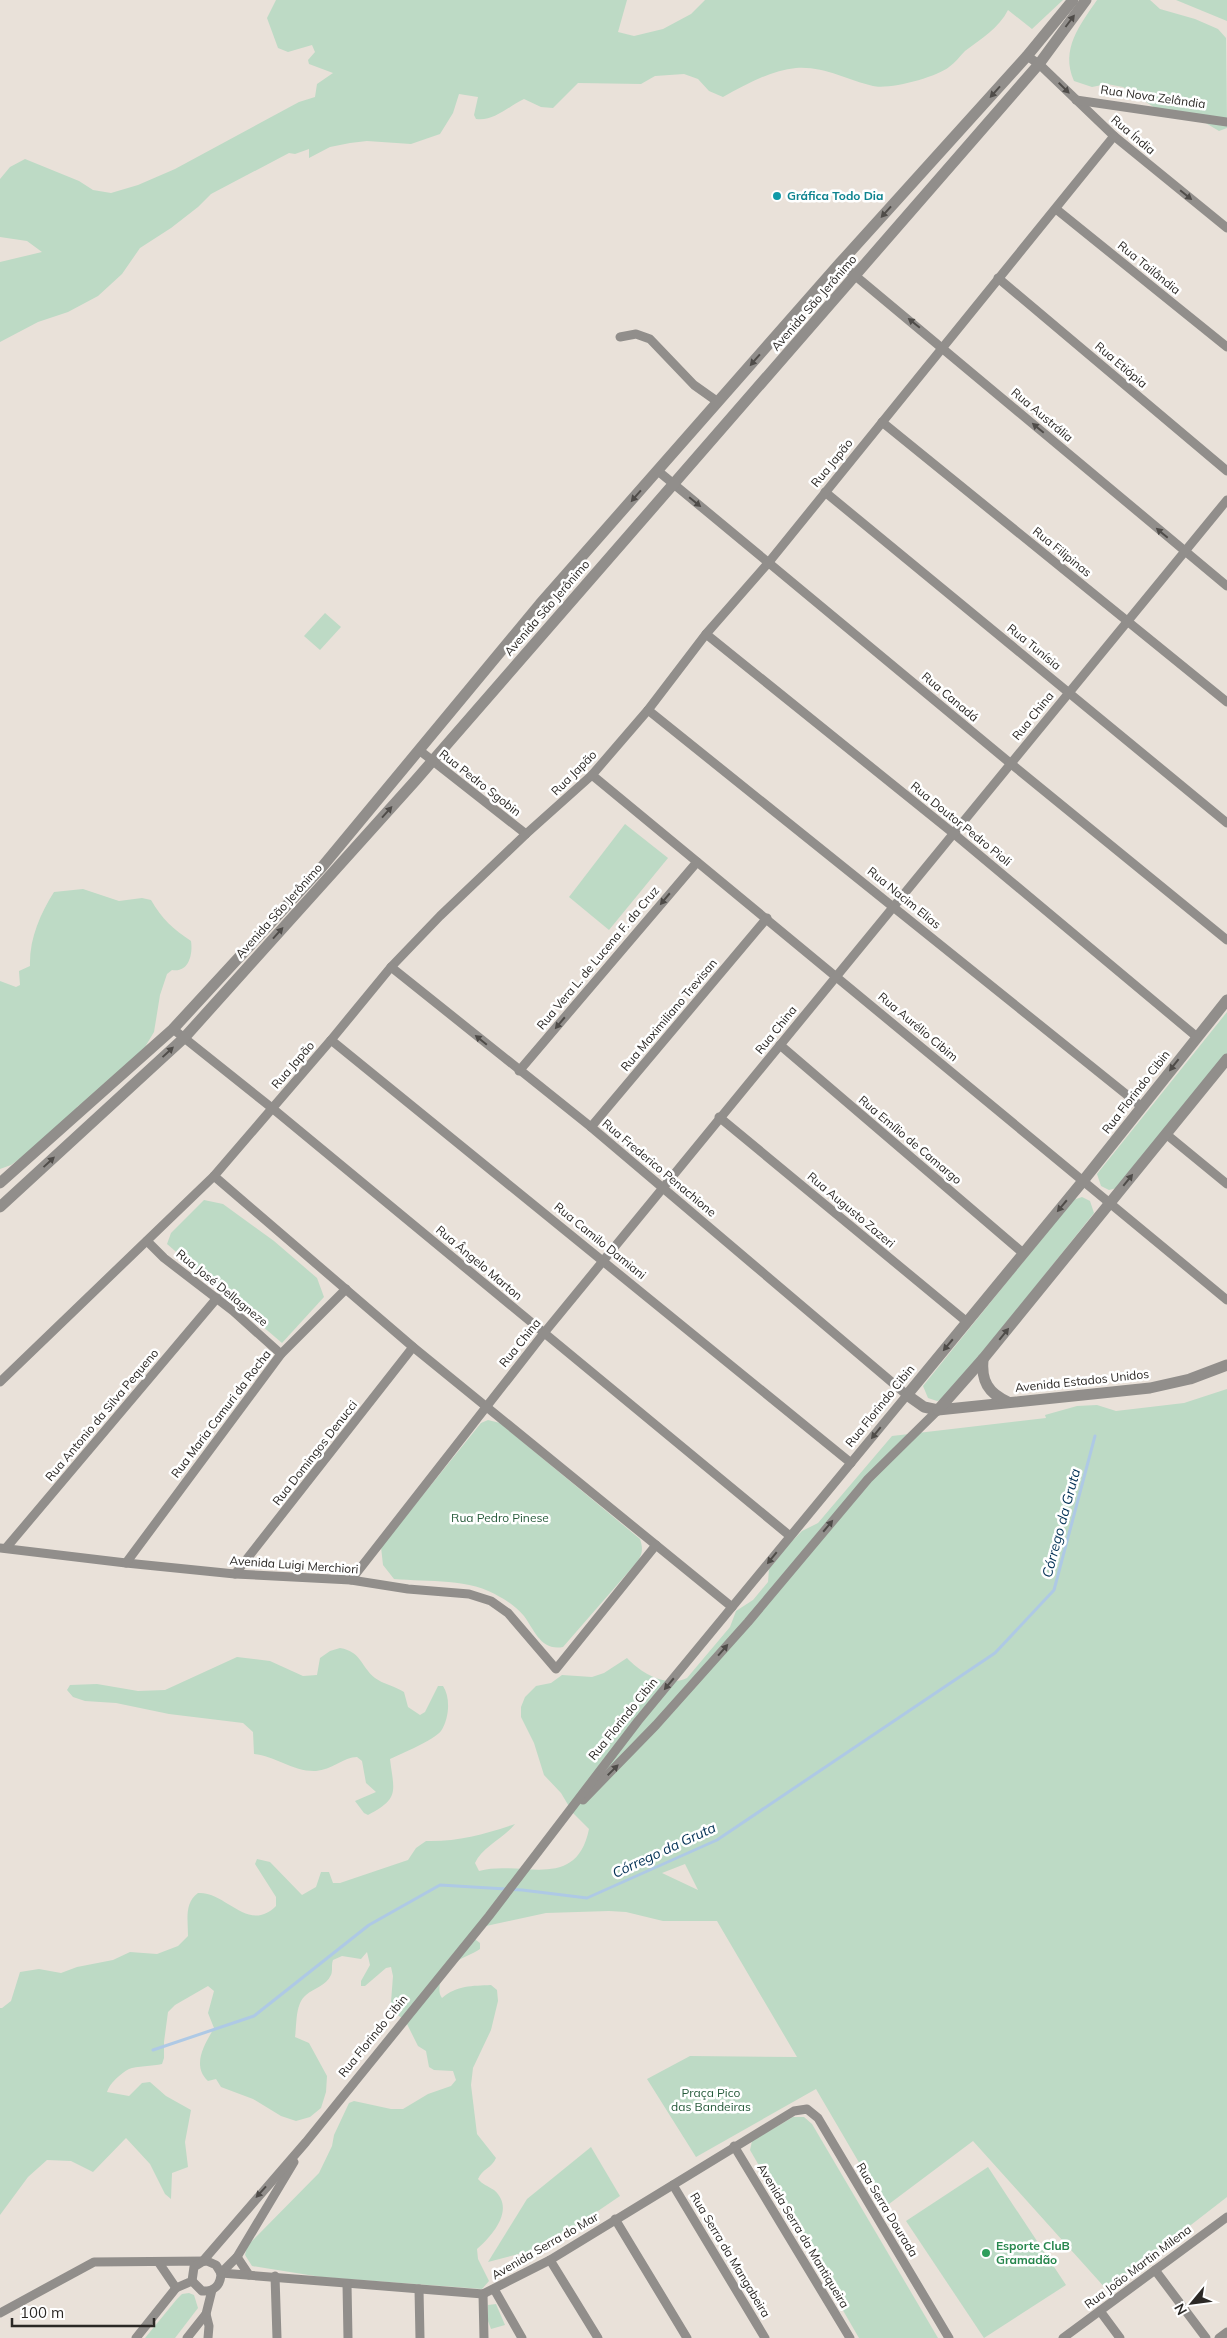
<svg xmlns="http://www.w3.org/2000/svg" width="1227" height="2338" font-family="Mulish,sans-serif">
  <style>
    .green { fill: #bddac5; fill-rule: evenodd }
    .lines { fill: none; stroke-linecap: round; stroke-linejoin: round }
    .stream { stroke: #aec9e5; stroke-width: 3 }
    .minor { stroke: #918e8b; stroke-width: 9 }
    .tertiary { stroke: #918e8b; stroke-width: 11 }
    .oneway { fill: #4f4c49 }
    .culture-dot { fill: #0f9aa8; stroke: #fff; stroke-width: 2 }
    .leisure-dot { fill: #2e9e5b; stroke: #fff; stroke-width: 2 }
    .labels { text-anchor: middle; stroke-width: 5; stroke-linejoin: round; paint-order: stroke }
    .street-label { font-size: 12px; fill: #2b2825; stroke: #fff }
    .culture-label { font-size: 12px; font-weight: bold; fill: #0d838f; stroke: #fff; text-anchor: start }
    .park-label { font-size: 12px; fill: #275b3b; stroke: #fff }
    .leisure-label { font-size: 12px; font-weight: bold; fill: #27864d; stroke: #fff; text-anchor: start }
    .water-label { font-size: 14px; font-style: italic; fill: #033155; stroke: #fff }
  </style>
  <rect width="100%" height="100%" fill="#e9e1d9"/>
  <g class="green">
    <path d="M276,0H627L618,32L634,36L663,29L691,14L705,0H1063L1032,29L1008,10C999,28 981,39 965,51C960,56 955,63 949,67C937,77 889,90 873,86C847,80 824,66 796,68C771,70 745,85 723,97L709,91L698,79L684,74L655,76L641,84L578,83L553,108L541,107L524,99C509,106 493,122 476,119L474,115L478,97L459,94L453,113L440,134L411,144L367,141L350,143L330,147L309,158V149L295,154L289,153L211,194L198,207L171,228L140,248L122,274L98,296L68,312L38,322L0,342V262L42,252L27,241L0,237V179L10,167L25,159L79,181L93,190L111,193L138,185L175,169L299,102L315,97L317,84L333,73L309,64L308,60L315,52L312,45L288,52L278,48L267,18Z"/>
    <path d="M1097,0H1150L1160,9L1195,19L1218,29L1226,38L1227,128L1219,131L1204,122L1166,115L1123,87L1107,84L1092,87L1074,81C1060,49 1080,25 1097,0Z"/>
    <polygon points="1176,0 1227,0 1227,21"/>
    <polygon points="325,613 341,627 320,650 304,636"/>
    <polygon points="625,824 668,858 609,930 569,897"/>
    <path d="M83,889L119,901L142,898L151,900C162,919 173,929 191,941C193,954 189,973 172,970L167,974L160,995L154,1032L139,1057L93,1099L78,1106L65,1127L11,1165L0,1169V981L16,987L20,985L19,971L30,966C29,940 40,914 54,892Z"/>
    <polygon points="1227,1012 1227,1054 1117,1188 1109,1190 1101,1186 1097,1174"/>
    <polygon points="1082,1197 1090,1201 1094,1213 946,1399 937,1401 928,1398 923,1386 1073,1200"/>
    <polygon points="204,1200 223,1204 274,1241 317,1278 324,1297 282,1343 167,1244 171,1233"/>
    <path d="M1227,1389V2197L1107,2290L973,2141L885,2207L816,2089L696,2157L647,2079L690,2056L797,2057L717,1921H663L626,1912L609,1911L546,1913L486,1926L472,1937L480,1943V1949C463,1960 445,1961 440,1983C439,1989 439,1994 442,1998C457,1985 472,1986 491,1985L497,1990L498,2001L491,2030L473,2068L471,2085L477,2134L496,2158C492,2168 482,2169 478,2179C483,2185 488,2186 494,2190C516,2209 492,2236 477,2249L478,2259L489,2281L482,2289L321,2277L252,2266L245,2255L247,2246L319,2173L332,2146L334,2135L349,2103L354,2101L391,2109H403L428,2094L451,2086L456,2080L453,2071L434,2070L429,2067L426,2051L418,2046L405,2020L393,2012L391,2002L393,1976L391,1967L386,1968L365,1986H361V1981L370,1965L367,1952L361,1959L342,1956L333,1960C331,1965 333,1970 331,1975C326,1986 314,1988 306,1995C295,2004 297,2024 295,2037L309,2043L327,2076L326,2092L321,2108L310,2117L296,2121L281,2116L253,2099L221,2087L216,2079L208,2081C191,2065 205,2044 214,2028L208,2013L214,1991L208,1986L175,2005L168,2012L164,2042V2058L162,2064C153,2066 136,2066 129,2069C121,2073 109,2084 107,2092L129,2096L142,2083L150,2082L166,2096L191,2110L185,2142L188,2167L172,2173L171,2199L165,2194L150,2164L126,2138L93,2172L71,2161L47,2160L28,2177L0,2215V2008H2L11,2001L20,1972L39,1969L61,1973L77,1967L113,1960L130,1952L157,1954L178,1946L188,1936C188,1920 184,1903 198,1893C226,1891 248,1934 276,1906V1897L255,1864L257,1859L270,1862L302,1895L316,1887L321,1872H329L333,1883H340L408,1860L416,1848L426,1841C457,1842 485,1834 515,1824C504,1838 482,1847 475,1863L479,1871C520,1859 576,1893 589,1829L573,1813L561,1793L544,1775L534,1743L521,1717V1707L525,1697L536,1686L551,1683L562,1675L592,1677L604,1673L627,1658C641,1673 666,1688 687,1678L730,1627L736,1611L753,1600L768,1582L769,1569L787,1546L802,1531L818,1523L892,1436L1046,1418L1045,1415L1077,1406L1097,1405L1116,1411L1184,1403ZM685,1864L698,1890L662,1873Z"/>
    <path d="M488,1420L500,1423L640,1539C643,1548 643,1554 637,1562L563,1647C541,1651 535,1631 524,1616C518,1609 508,1601 500,1597C471,1578 428,1582 394,1579L383,1565L381,1547L481,1423Z"/>
    <path d="M340,1648C362,1652 360,1666 375,1678C383,1684 395,1686 404,1692L408,1707L420,1715L425,1712L438,1686H443C451,1698 449,1719 441,1731C434,1740 401,1754 390,1759C394,1792 400,1798 368,1815L364,1813L355,1801L376,1792L366,1783L362,1761L357,1757C344,1757 331,1770 316,1771C294,1772 275,1756 254,1754L253,1732L243,1723L169,1714L116,1703L85,1701L73,1697L67,1690L70,1685L97,1684L138,1691L165,1690L237,1657L270,1661L303,1676L317,1675L320,1658L330,1651Z"/>
    <polygon points="793,2117 804,2117 812,2124 938,2338 859,2338 750,2150 752,2141"/>
    <polygon points="591,2147 620,2196 545,2247 488,2262 527,2199"/>
    <polygon points="988,2167 1066,2285 984,2338 906,2221"/>
    <polygon points="189,2293 194,2295 198,2308 175,2338 145,2338 177,2299 182,2294"/>
    <polygon points="496,2304 505,2325 491,2329 488,2321 488,2305"/>
  </g>
  <g class="lines">
    <polyline class="stream" points="153,2050 254,2016 369,1925 440,1885 522,1890 587,1898 717,1840 995,1653 1054,1590 1095,1436"/>
    <g class="minor">
      <polyline points="1027,56 1039,64 1114,136 1227,228"/>
      <polyline points="1076,100 1227,122"/>
      <polyline points="1056,209 1227,347"/>
      <polyline points="840,263 1227,586"/>
      <polyline points="998,278 1227,471"/>
      <polyline points="620,337 636,334 650,339 694,385 718,402"/>
      <polyline points="882,422 1227,702"/>
      <polyline points="658,471 1010,763 1227,940"/>
      <polyline points="825,492 1227,823"/>
      <polyline points="706,634 953,833 1197,1037"/>
      <polyline points="648,710 1142,1107"/>
      <polyline points="419,750 526,834"/>
      <polyline points="592,775 1227,1300"/>
      <polyline points="173,1029 272,1108 790,1536"/>
      <polyline points="331,1040 851,1463"/>
      <polyline points="780,1045 1023,1253"/>
      <polyline points="519,1071 697,862"/>
      <polyline points="719,1117 967,1322"/>
      <polyline points="591,1127 767,918"/>
      <polyline points="1166,1134 1227,1184"/>
      <polyline points="214,1176 413,1347 732,1607"/>
      <polyline points="147,1241 164,1258 233,1311 281,1354"/>
      <polyline points="0,1382 214,1176 331,1040 391,967 440,916 526,834 592,775 648,710 706,634 769,562 1114,136"/>
      <polyline points="0,1548 126,1563 235,1574 351,1580 408,1589 469,1594 491,1601 508,1613 556,1669 656,1545"/>
      <polyline points="6,1548 217,1298"/>
      <polyline points="126,1563 281,1354 346,1289"/>
      <polyline points="235,1574 413,1347"/>
      <polyline points="351,1580 544,1333 1227,500"/>
      <polyline points="583,1800 656,1725 748,1622 868,1479 938,1410"/>
      <polyline points="734,2146 850,2338"/>
      <polyline points="673,2185 765,2338"/>
      <polyline points="615,2219 687,2338"/>
      <polyline points="237,2257 249,2275"/>
      <polyline points="550,2260 598,2338"/>
      <polyline points="159,2263 176,2288"/>
      <polyline points="1155,2270 1206,2338"/>
      <polyline points="221,2273 483,2294 550,2260 794,2111 807,2109 818,2118 949,2338"/>
      <polyline points="221,2273 237,2257 294,2162"/>
      <polyline points="275,2276 277,2338"/>
      <path d="M192,2281L202,2291C214,2292 221,2285 221,2273"/>
      <polyline points="347,2284 348,2338"/>
      <polyline points="419,2289 420,2338"/>
      <polyline points="494,2289 522,2338"/>
      <polyline points="483,2294 484,2338"/>
      <polyline points="1100,2311 1120,2338"/>
      <polyline points="0,2313 94,2262 207,2261 216,2265 221,2273"/>
      <polyline points="206,2314 209,2326 208,2338"/>
      <polyline points="136,2338 176,2288 192,2281 194,2267 202,2262 306,2142 489,1916 638,1721 907,1395 591,1127 391,967"/>
      <polyline points="187,2338 206,2314 212,2290"/>
      <polyline points="1063,2338 1227,2217"/>
      <polyline points="1219,2338 1227,2332"/>
    </g>
    <g class="tertiary">
      <polyline points="1227,1000 1083,1181 907,1395 924,1407 938,1410 1150,1388 1190,1379 1227,1365"/>
      <polyline points="0,1183 173,1029 322,867 540,604 840,263 1027,56 1073,0"/>
      <polyline points="0,1207 184,1038 415,781 1039,64 1086,0"/>
      <path d="M983,1359C981,1381 988,1393 1008,1402"/>
      <polyline points="938,1410 983,1359 1227,1059"/>
    </g>
  </g>
  <defs><path id="oneway-solid" d="M-6-.8H1V-3.2L6.5 0L1 3.2V.8H-6Z" transform="scale(1.25)"/></defs>
  <g class="oneway">
    <use href="#oneway-solid" transform="translate(1070 21) rotate(-53)"/>
    <use href="#oneway-solid" transform="translate(1064 88) rotate(45)"/>
    <use href="#oneway-solid" transform="translate(995 92) rotate(132)"/>
    <use href="#oneway-solid" transform="translate(1186 195) rotate(39)"/>
    <use href="#oneway-solid" transform="translate(886 212) rotate(132)"/>
    <use href="#oneway-solid" transform="translate(914 323) rotate(-141)"/>
    <use href="#oneway-solid" transform="translate(755 360) rotate(131)"/>
    <use href="#oneway-solid" transform="translate(1038 428) rotate(-140)"/>
    <use href="#oneway-solid" transform="translate(636 496) rotate(131)"/>
    <use href="#oneway-solid" transform="translate(695 502) rotate(39)"/>
    <use href="#oneway-solid" transform="translate(1162 533) rotate(-140)"/>
    <use href="#oneway-solid" transform="translate(387 812) rotate(-48)"/>
    <use href="#oneway-solid" transform="translate(665 899) rotate(130)"/>
    <use href="#oneway-solid" transform="translate(278 933) rotate(-48)"/>
    <use href="#oneway-solid" transform="translate(560 1023) rotate(130)"/>
    <use href="#oneway-solid" transform="translate(481 1040) rotate(-141)"/>
    <use href="#oneway-solid" transform="translate(168 1052) rotate(-43)"/>
    <use href="#oneway-solid" transform="translate(1174 1065) rotate(128)"/>
    <use href="#oneway-solid" transform="translate(49 1162) rotate(-43)"/>
    <use href="#oneway-solid" transform="translate(1128 1180) rotate(-51)"/>
    <use href="#oneway-solid" transform="translate(1062 1206) rotate(130)"/>
    <use href="#oneway-solid" transform="translate(1004 1334) rotate(-51)"/>
    <use href="#oneway-solid" transform="translate(948 1345) rotate(130)"/>
    <use href="#oneway-solid" transform="translate(876 1433) rotate(129)"/>
    <use href="#oneway-solid" transform="translate(828 1526) rotate(-50)"/>
    <use href="#oneway-solid" transform="translate(772 1558) rotate(129)"/>
    <use href="#oneway-solid" transform="translate(723 1650) rotate(-49)"/>
    <use href="#oneway-solid" transform="translate(669 1684) rotate(130)"/>
    <use href="#oneway-solid" transform="translate(613 1770) rotate(-45)"/>
    <use href="#oneway-solid" transform="translate(261 2192) rotate(132)"/>
  </g>
  <circle class="culture-dot" cx="777" cy="196" r="5"/>
  <circle class="leisure-dot" cx="986" cy="2253" r="5"/>
  <g class="labels">
    <g class="street-label">
      <text transform="translate(1153 97) rotate(8)" y="4">Rua Nova Zelândia</text>
      <text transform="translate(1133 135) rotate(40)" y="4">Rua Índia</text>
      <text transform="translate(1149 268) rotate(39)" y="4">Rua Tailândia</text>
      <text transform="translate(814 303) rotate(-49)" y="4">Avenida São Jerônimo</text>
      <text transform="translate(1121 365) rotate(40)" y="4">Rua Etiópia</text>
      <text transform="translate(1042 415) rotate(40)" y="4">Rua Austrália</text>
      <text transform="translate(832 463) rotate(-51)" y="4">Rua Japão</text>
      <text transform="translate(1062 552) rotate(39)" y="4">Rua Filipinas</text>
      <text transform="translate(547 608) rotate(-49)" y="4">Avenida São Jerônimo</text>
      <text transform="translate(1034 647) rotate(39)" y="4">Rua Tunísia</text>
      <text transform="translate(950 697) rotate(40)" y="4">Rua Canadá</text>
      <text transform="translate(1033 716) rotate(-51)" y="4">Rua China</text>
      <text transform="translate(574 773) rotate(-45)" y="4">Rua Japão</text>
      <text transform="translate(480 783) rotate(38)" y="4">Rua Pedro Sgobin</text>
      <text transform="translate(961 824) rotate(39)" y="4">Rua Doutor Pedro Pioli</text>
      <text transform="translate(904 898) rotate(39)" y="4">Rua Nacim Elias</text>
      <text transform="translate(279 911) rotate(-48)" y="4">Avenida São Jerônimo</text>
      <text transform="translate(598 958) rotate(-50)" y="4">Rua Vera L. de Lucena F. da Cruz</text>
      <text transform="translate(669 1015) rotate(-50)" y="4">Rua Maximiliano Trevisan</text>
      <text transform="translate(918 1027) rotate(40)" y="4">Rua Aurélio Cibim</text>
      <text transform="translate(776 1030) rotate(-51)" y="4">Rua China</text>
      <text transform="translate(293 1065) rotate(-49)" y="4">Rua Japão</text>
      <text transform="translate(1136 1092) rotate(-52)" y="4">Rua Florindo Cibin</text>
      <text transform="translate(910 1140) rotate(40)" y="4">Rua Emílio de Camargo</text>
      <text transform="translate(659 1168) rotate(40)" y="4">Rua Frederico Penachione</text>
      <text transform="translate(851 1210) rotate(40)" y="4">Rua Augusto Zazeri</text>
      <text transform="translate(600 1241) rotate(39)" y="4">Rua Camilo Damiani</text>
      <text transform="translate(479 1263) rotate(40)" y="4">Rua Ângelo Marton</text>
      <text transform="translate(222 1288) rotate(39)" y="4">Rua José Dellagneze</text>
      <text transform="translate(520 1343) rotate(-51)" y="4">Rua China</text>
      <text transform="translate(1082 1381) rotate(-6)" y="4">Avenida Estados Unidos</text>
      <text transform="translate(880 1406) rotate(-51)" y="4">Rua Florindo Cibin</text>
      <text transform="translate(221 1414) rotate(-53)" y="4">Rua Maria Camuri da Rocha</text>
      <text transform="translate(102 1415) rotate(-50)" y="4">Rua Antonio da Silva Pequeno</text>
      <text transform="translate(315 1453) rotate(-52)" y="4">Rua Domingos Denucci</text>
      <text transform="translate(294 1565) rotate(4)" y="4">Avenida Luigi Merchiori</text>
      <text transform="translate(623 1719) rotate(-51)" y="4">Rua Florindo Cibin</text>
      <text transform="translate(373 2036) rotate(-51)" y="4">Rua Florindo Cibin</text>
      <text transform="translate(887 2210) rotate(59)" y="4">Rua Serra Dourada</text>
      <text transform="translate(803 2236) rotate(59)" y="4">Avenida Serra da Mantiqueira</text>
      <text transform="translate(545 2246) rotate(-30)" y="4">Avenida Serra do Mar</text>
      <text transform="translate(730 2255) rotate(59)" y="4">Rua Serra da Mangabeira</text>
      <text transform="translate(1138 2267) rotate(-37)" y="4">Rua João Martin Milena</text>
    </g>
    <g class="culture-label">
      <text x="787" y="200">Gráfica Todo Dia</text>
    </g>
    <g class="park-label">
      <text x="500" y="1522">Rua Pedro Pinese</text>
      <text x="711" y="2097">Praça Pico<tspan x="711" dy="14">das Bandeiras</tspan></text>
    </g>
    <g class="leisure-label">
      <text x="996" y="2250">Esporte CluB<tspan x="996" dy="14">Gramadão</tspan></text>
    </g>
    <g class="water-label">
      <text transform="translate(1061 1523) rotate(-75)" y="5">Córrego da Gruta</text>
      <text transform="translate(664 1850) rotate(-25)" y="5">Córrego da Gruta</text>
    </g>
  </g>
  <g transform="translate(1192 2303) rotate(241)" stroke="#ffffff" stroke-width="4" paint-order="stroke">
  <path d="M0-4L9 19L0 12L-9 19Z" fill="#2b2825"/>
  <text y="-8" font-size="14" font-weight="bold" text-anchor="middle" fill="#2b2825">N</text>
  </g>
  <path d="M12 2318v8h142v-8" fill="none" stroke="#2b2825" stroke-width="2.5"/>
  <text x="20" y="2318" font-size="15" fill="#2b2825" stroke="#ffffff" stroke-width="4" paint-order="stroke">100 m</text>
</svg>
